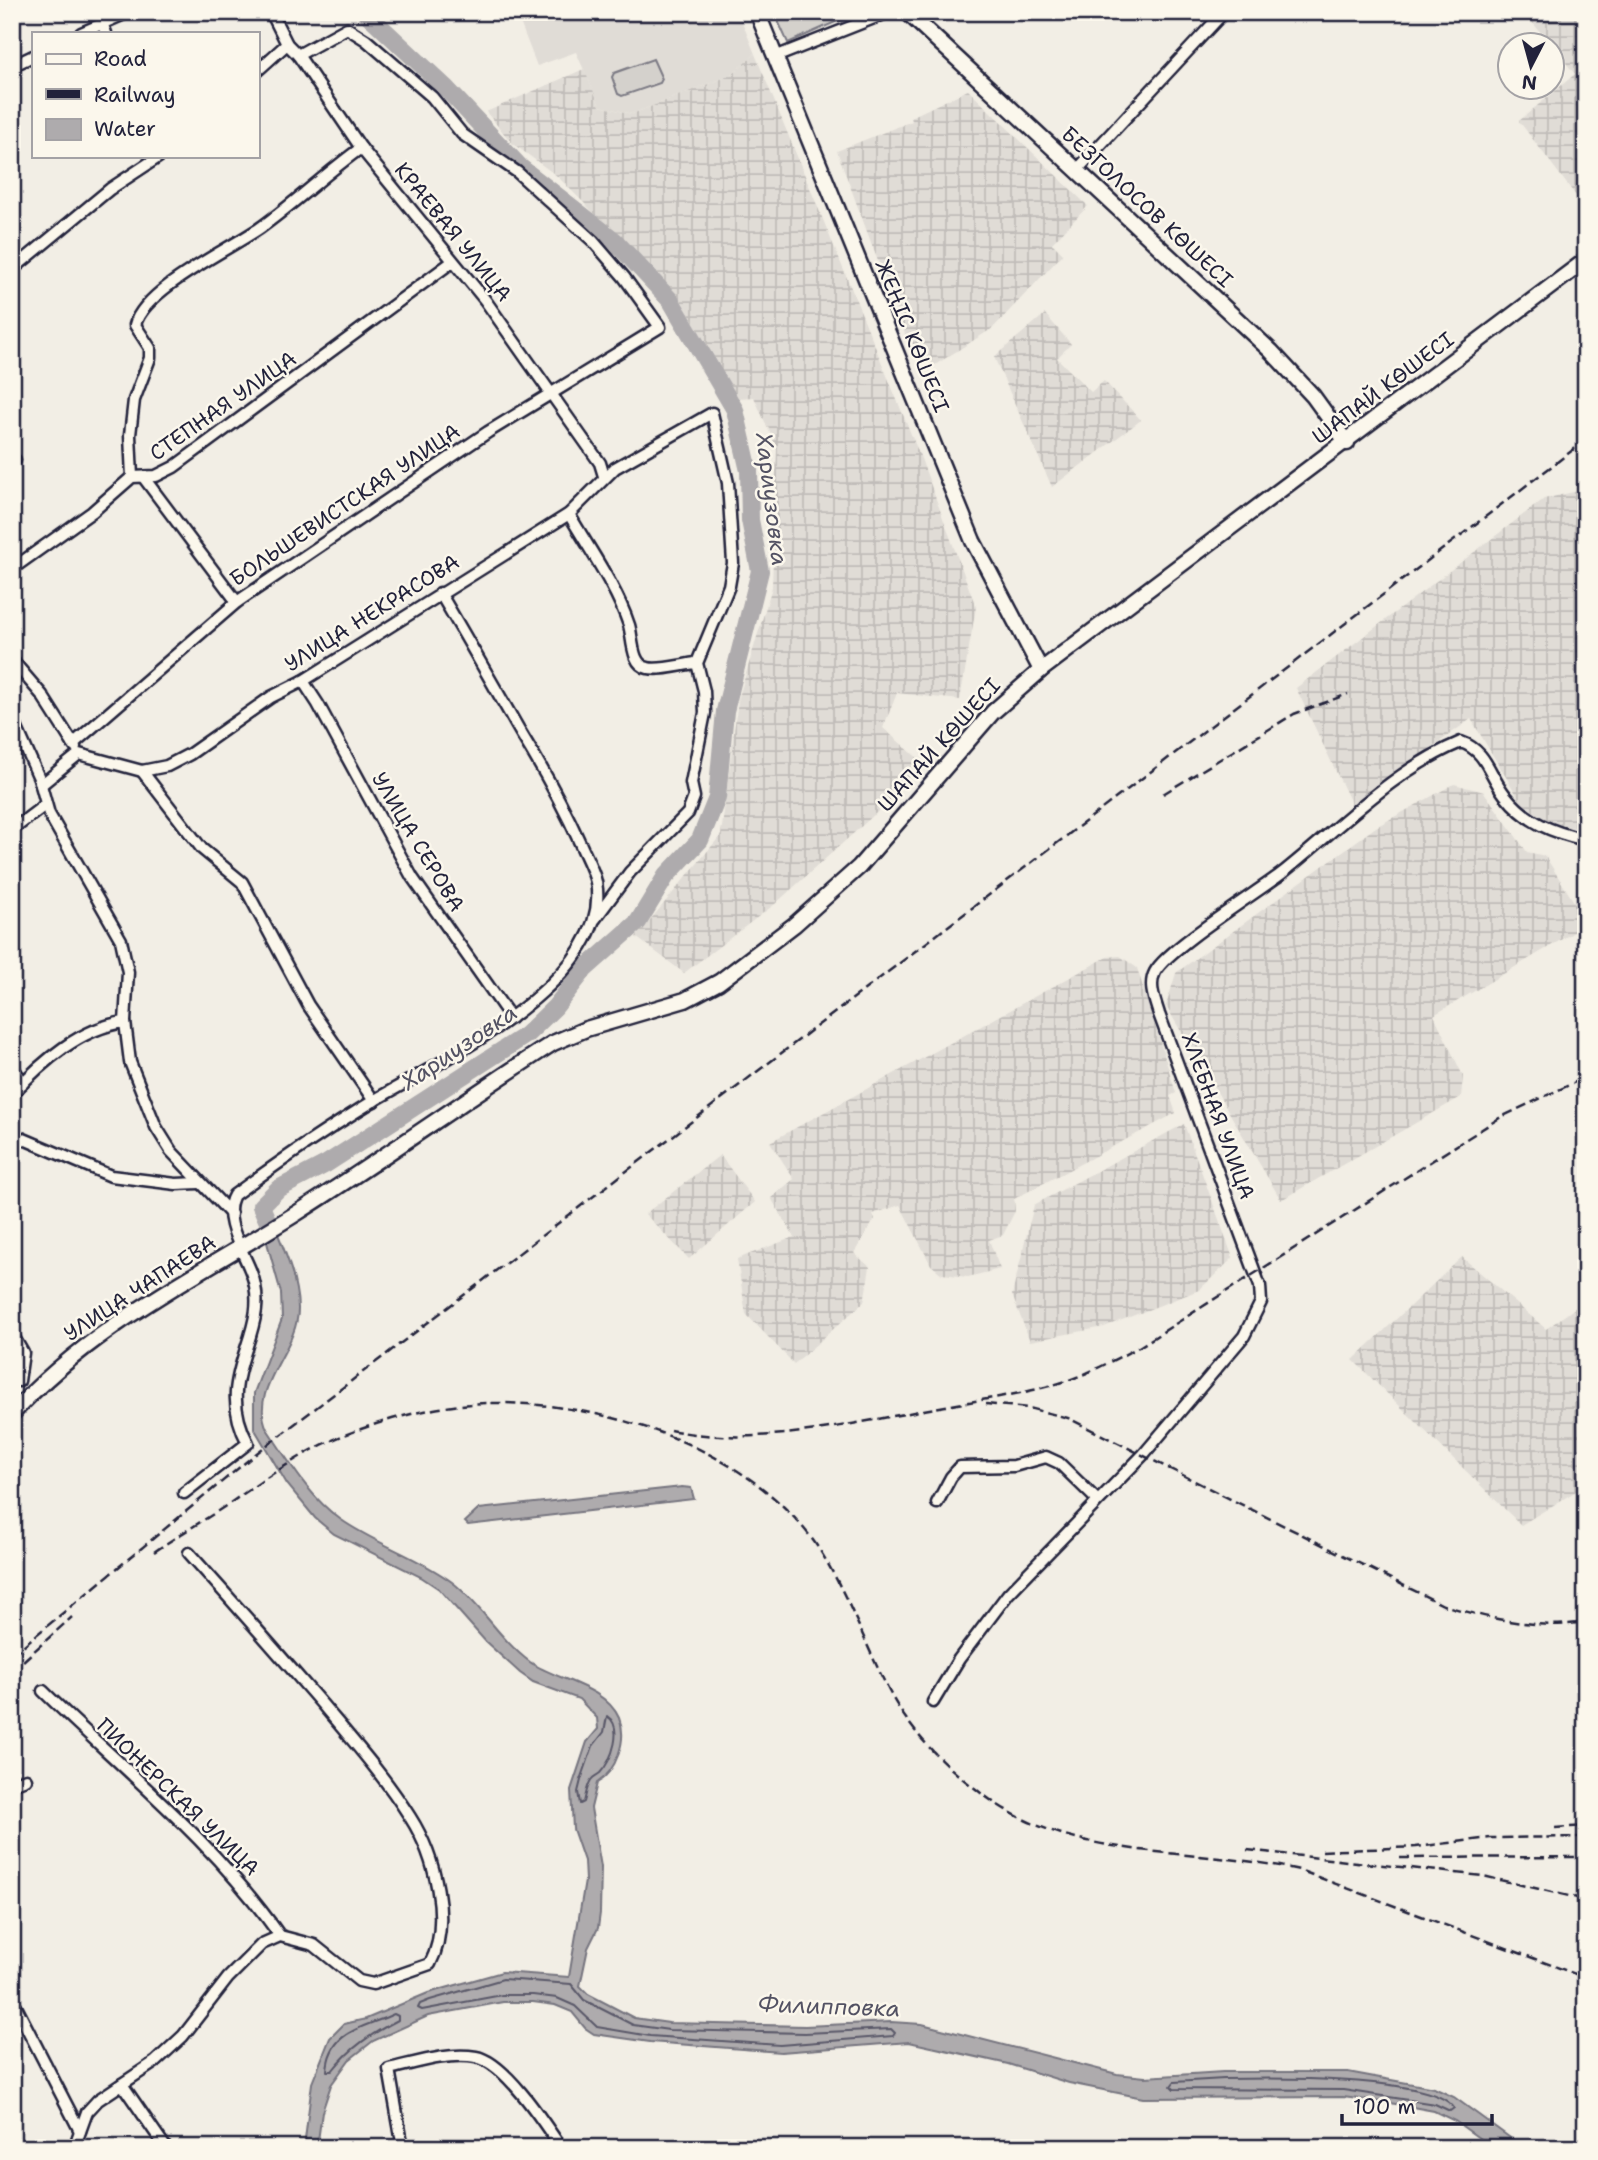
<svg xmlns="http://www.w3.org/2000/svg" width="1598" height="2160" font-family="'Shantell Sans',sans-serif">
  <style>
    .built { fill: #e0dcd6 }
    .industrial { fill: url(#industrial-grid) }
    .park { fill: #d4d1cc; stroke: #7b7a84; stroke-width: 2 }
    .water { fill: #aeabad; stroke: #76747f; stroke-width: 2 }
    .lines { fill: none; stroke-linecap: round; stroke-linejoin: round }
    .shore { stroke: #5a5969; stroke-width: 2 }
    .river { stroke: #aeabad; stroke-width: 18 }
    .street-casing { stroke: #22223b; stroke-width: 15 }
    .secondary-casing { stroke: #22223b; stroke-width: 19 }
    .street { stroke: #fbf7ec; stroke-width: 10 }
    .secondary { stroke: #fbf7ec; stroke-width: 14 }
    .rail { stroke: #22223b; stroke-width: 2.5; stroke-dasharray: 10 5; stroke-linecap: butt }
    .labels { text-anchor: middle; stroke-width: 5; stroke-linejoin: round; paint-order: stroke }
    .street-label { font-size: 21px; fill: #22223b; stroke: #fbf7ec }
    .water-label { font-size: 23px; font-style: italic; fill: #535263; stroke: #fbf7ec }
  </style>
  <defs>
    <pattern id="industrial-grid" width="8" height="8" patternUnits="userSpaceOnUse" patternTransform="scale(1.75)"><rect width="8" height="8" fill="#e0dcd6"/><path d="M0 4h8M4 0v8" fill="none" stroke="#c0bcb9"/></pattern>
  </defs>
  <rect width="100%" height="100%" fill="#f2eee5"/>
  <filter id="ink" filterUnits="userSpaceOnUse"><feTurbulence type="fractalNoise" baseFrequency=".0143" numOctaves="2"/><feDisplacementMap in="SourceGraphic" scale="14" xChannelSelector="R" yChannelSelector="G"/><feConvolveMatrix kernelMatrix="1 2 1 2 8 2 1 2 1" color-interpolation-filters="sRGB"/></filter>
  <g filter="url(#ink)">
    <polygon class="built" points="516,12 738,12 755,54 731,75 632,114 600,106 576,52 537,66"/>
    <g class="industrial">
      <polygon points="1544,12 1586,12 1586,209 1519,121 1575,74 1532,22"/>
      <polygon points="755,54 920,456 976,607 960,700 897,693 883,728 920,760 895,796 775,904 684,973 636,937 721,835 738,700 772,587 777,449 754,397 738,398 681,300 557,176 512,143 486,112 584,69 600,106 632,114 731,75"/>
      <polygon points="968,90 1088,206 1052,243 1063,254 993,328 927,370 907,339 837,151 912,121 911,117"/>
      <polygon points="1045,314 1071,344 1057,358 1091,392 1104,381 1141,420 1052,487 994,357"/>
      <polygon points="1586,489 1586,828 1555,827 1521,802 1471,719 1352,805 1296,688 1544,499"/>
      <polygon points="1454,784 1484,792 1527,852 1545,856 1586,921 1586,925 1434,1015 1463,1076 1461,1097 1281,1200 1166,1006 1176,973 1376,827"/>
      <polygon points="1120,956 1137,968 1176,1093 1170,1096 1176,1113 1014,1199 1015,1211 1003,1235 989,1240 1000,1269 968,1277 942,1274 931,1265 900,1205 873,1214 875,1219 854,1253 870,1267 864,1302 794,1364 746,1314 737,1259 794,1237 771,1198 794,1179 770,1142 1107,957"/>
      <polygon points="1184,1124 1233,1258 1199,1290 1104,1327 1030,1341 1012,1295 1034,1205"/>
      <polygon points="720,1155 755,1202 689,1259 645,1214"/>
      <polygon points="1462,1257 1546,1329 1586,1300 1586,1485 1521,1525 1353,1360"/>
    </g>
    <g class="park">
      <polygon points="774,12 858,12 788,43"/>
      <polygon points="653,59 662,79 660,83 622,96 618,94 612,77 614,73"/>
    </g>
    <g class="water">
      <path d="M267,1206C279,1239 297,1273 298,1308C299,1349 248,1388 267,1429C288,1460 309,1497 340,1519C375,1544 417,1556 452,1582C481,1604 498,1638 530,1662C556,1680 605,1686 619,1718C628,1740 616,1771 597,1783L591,1808L601,1867L600,1913L598,1928L588,1948L580,1986L588,1994L634,2018L669,2023L805,2026L891,2022L922,2024L1117,2074L1145,2077L1223,2072H1348L1434,2088L1454,2097L1524,2148H1493L1455,2121L1434,2111L1396,2104L1343,2097L1143,2098L1069,2083L1008,2064L909,2042L781,2052L650,2042L594,2034L585,2028L572,2012L555,2005L533,2002H503L428,2016L373,2041L349,2060L331,2085L322,2112L317,2148H304L312,2083L330,2038L344,2024L366,2019L428,1993L502,1972L569,1977L585,1881L584,1861L573,1829L571,1790L587,1742L598,1729L597,1718L579,1699L533,1682L520,1673L486,1642L439,1589L421,1577L334,1534L315,1518L287,1484L254,1428V1393L282,1319L281,1293L258,1210Z"/>
      <polygon points="682,1487 691,1488 694,1499 468,1525 465,1522 479,1509"/>
    </g>
    <g class="lines">
      <g class="shore">
        <path d="M607,1716C624,1727 612,1761 600,1773C595,1777 595,1775 591,1780C587,1786 586,1795 584,1802L580,1804L578,1792L581,1780L593,1746L604,1732Z"/>
        <polygon points="503,1979 571,1984 584,2000 633,2025 669,2030 805,2033 891,2029 895,2033 893,2036 780,2045 650,2036 597,2027 575,2006 557,1998 533,1995 502,1995 422,2010 418,2008 420,2004 430,2000"/>
        <path d="M394,2014L398,2016V2020C371,2034 350,2048 332,2071H327C329,2030 364,2028 394,2014Z"/>
        <path d="M1224,2079C1264,2078 1433,2075 1454,2108L1450,2111L1435,2104L1343,2090L1174,2089L1171,2086L1174,2082Z"/>
      </g>
      <polyline class="river" points="271,1229 261,1206 278,1189 326,1164 526,1035 555,1007 585,969 638,922 666,876 700,840 717,798 725,711 760,571 750,520 749,471 735,410 671,301 614,240 520,167 445,87 365,12"/>
      <defs>
        <g id="street">
          <polyline points="271,12 287,44 298,55 361,148 485,300 600,463 604,476"/>
          <polyline points="102,23 106,33"/>
          <polyline points="81,33 129,12"/>
          <polyline points="775,57 889,12"/>
          <polyline points="12,66 33,56"/>
          <polyline points="257,71 287,44"/>
          <polyline points="1077,170 1224,12"/>
          <polyline points="12,270 110,189 160,156"/>
          <polyline points="12,457 15,460"/>
          <path d="M132,477L130,435L134,400L150,358V348L135,325C144,289 230,249 260,228C295,203 326,173 361,148"/>
          <polyline points="144,478 237,602"/>
          <path d="M569,514C589,549 616,586 629,625C633,638 631,665 648,668C661,671 683,664 697,663"/>
          <polyline points="12,569 92,512 132,477 156,476 174,467 452,262"/>
          <polyline points="12,660 42,695 75,747"/>
          <polyline points="303,681 318,704 412,877 511,1018"/>
          <polyline points="12,717 39,778 49,814 121,940 128,972 125,1022 130,1062 156,1127 171,1151 231,1214"/>
          <polyline points="73,744 237,602 488,432 660,327 624,277 593,241 517,172 462,134 432,97 366,40 347,28 298,55"/>
          <polyline points="142,771 202,849 242,882 308,1005 374,1101"/>
          <polyline points="41,785 79,754 142,771 167,766 190,754 271,697 303,681 569,514 615,468 712,413 728,483 733,563 729,586 697,663 704,691 705,713 691,783 694,797 688,813 630,872 595,919"/>
          <polyline points="12,830 45,805"/>
          <polyline points="12,1066 23,1083"/>
          <path d="M12,1094C42,1062 80,1028 125,1022"/>
          <polyline points="12,1134 111,1176 176,1184 199,1183"/>
          <polyline points="12,1334 23,1353 19,1381"/>
          <path d="M184,1493L248,1443C210,1373 275,1333 251,1272C243,1251 221,1217 234,1195C279,1162 327,1129 375,1100C443,1060 614,979 596,882C593,869 585,855 580,843C563,805 544,771 522,735C495,688 468,640 440,593"/>
          <polyline points="937,1503 951,1477 960,1467 1014,1466 1046,1457 1059,1463 1097,1500"/>
          <path d="M43,1691C124,1770 215,1843 280,1936"/>
          <path d="M933,1702L959,1659L1008,1594L1143,1455L1244,1336L1261,1302L1260,1286L1159,1014C1155,1001 1148,985 1155,972C1167,949 1256,893 1281,874C1338,829 1393,770 1461,742C1487,751 1489,775 1505,795C1527,823 1552,832 1586,840"/>
          <polyline points="12,1784 26,1779"/>
          <polyline points="12,1999 80,2131"/>
          <polyline points="122,2084 166,2148"/>
          <path d="M74,2148L87,2112L98,2100L155,2062L183,2036L228,1978L262,1944L280,1936L314,1945L359,1981L373,1984L430,1964C452,1922 435,1856 410,1817C385,1777 353,1741 322,1704C278,1653 234,1603 189,1553"/>
          <path d="M403,2148L389,2069C416,2063 448,2052 476,2057C505,2062 545,2124 561,2148"/>
        </g>
        <g id="secondary">
          <polyline points="757,12 973,541 1041,670"/>
          <polyline points="907,12 1271,351 1313,396 1347,443"/>
          <path d="M12,1414C90,1327 200,1274 297,1213C384,1158 467,1098 553,1043L586,1029L685,1000L719,982L794,925L859,867L993,712L1041,670L1586,260"/>
        </g>
      </defs>
      <use href="#street" class="street-casing"/>
      <use href="#secondary" class="secondary-casing"/>
      <use href="#street" class="street"/>
      <use href="#secondary" class="secondary"/>
      <g class="rail">
        <polyline points="1163,794 1294,714 1348,694"/>
        <path d="M986,1404L1029,1408L1068,1418L1443,1605C1491,1619 1536,1630 1586,1622"/>
        <path d="M670,1430C759,1448 848,1424 935,1408C982,1399 1032,1394 1077,1377C1098,1369 1119,1357 1139,1347L1501,1117L1586,1077"/>
        <path d="M154,1552C178,1535 205,1520 230,1503C265,1479 302,1452 342,1436C389,1418 440,1404 490,1403C604,1401 753,1448 819,1549C847,1593 865,1644 889,1691C913,1737 951,1772 992,1801C1082,1863 1198,1847 1299,1870L1586,1978"/>
        <polyline points="12,1655 258,1452 1586,440"/>
        <polyline points="12,1671 72,1617"/>
        <polyline points="1555,1828 1586,1826"/>
        <polyline points="1247,1850 1483,1876 1586,1900"/>
        <polyline points="1322,1851 1416,1847 1490,1838 1586,1837"/>
        <polyline points="1400,1858 1586,1857"/>
      </g>
    </g>
  </g>
  <g class="labels">
    <g class="street-label">
      <text transform="translate(1147 207) rotate(43)" y="7">БЕЗГОЛОСОВ КӨШЕСІ</text>
      <text transform="translate(453 232) rotate(51)" y="7">КРАЕВАЯ УЛИЦА</text>
      <text transform="translate(912 336) rotate(68)" y="7">ЖЕҢІС КӨШЕСІ</text>
      <text transform="translate(1383 388) rotate(-37)" y="7">ШАПАЙ КӨШЕСІ</text>
      <text transform="translate(223 406) rotate(-35)" y="7">СТЕПНАЯ УЛИЦА</text>
      <text transform="translate(345 505) rotate(-34)" y="7">БОЛЬШЕВИСТСКАЯ УЛИЦА</text>
      <text transform="translate(372 613) rotate(-32)" y="7">УЛИЦА НЕКРАСОВА</text>
      <text transform="translate(939 745) rotate(-48)" y="7">ШАПАЙ КӨШЕСІ</text>
      <text transform="translate(418 842) rotate(59)" y="7">УЛИЦА СЕРОВА</text>
      <text transform="translate(1218 1116) rotate(70)" y="7">ХЛЕБНАЯ УЛИЦА</text>
      <text transform="translate(140 1288) rotate(-33)" y="7">УЛИЦА ЧАПАЕВА</text>
      <text transform="translate(178 1797) rotate(44)" y="7">ПИОНЕРСКАЯ УЛИЦА</text>
    </g>
    <g class="water-label">
      <text transform="translate(772 499) rotate(83)" y="8">Хариузовка</text>
      <text transform="translate(459 1047) rotate(-34)" y="8">Хариузовка</text>
      <text transform="translate(829 2006) rotate(2)" y="8">Филипповка</text>
    </g>
  </g>
  <rect width="1598" height="2160" fill="none" stroke="#fbf7ec" stroke-width="42"/>
  <rect x="21" y="21" width="1556" height="2118" fill="none" stroke="#22223b" stroke-width="2.5" filter="url(#ink)"/>
  <rect x="32" y="32" width="228" height="126" fill="#fbf7ec" stroke="#a4a2a5" stroke-width="2"/>
  <rect x="46" y="54" width="35" height="10" fill="#fbf7ec" stroke="#a4a2a5" stroke-width="2"/>
  <text x="94" y="66" font-size="21" fill="#22223b">Road</text>
  <rect x="46" y="89" width="35" height="10" fill="#22223b" stroke="#a4a2a5" stroke-width="2"/>
  <text x="94" y="102" font-size="21" fill="#22223b">Railway</text>
  <rect x="46" y="119" width="35" height="21" fill="#aeabad" stroke="#a4a2a5" stroke-width="2"/>
  <text x="94" y="136" font-size="21" fill="#22223b">Water</text>
  <g transform="translate(1531 66) rotate(186)"><circle r="33" fill="#fbf7ec" stroke="#a4a2a5" stroke-width="2"/>
  <path d="M0-5L12 26L0 18L-12 26Z" fill="#22223b"/>
  <text y="-10" font-size="19" font-weight="bold" text-anchor="middle" fill="#22223b">N</text>
  </g>
  <path d="M1342 2114v10h150v-10" fill="none" stroke="#22223b" stroke-width="3.5"/>
  <text x="1353" y="2114" font-size="21" fill="#22223b" stroke="#fbf7ec" stroke-width="5" paint-order="stroke">100 m</text>
</svg>
